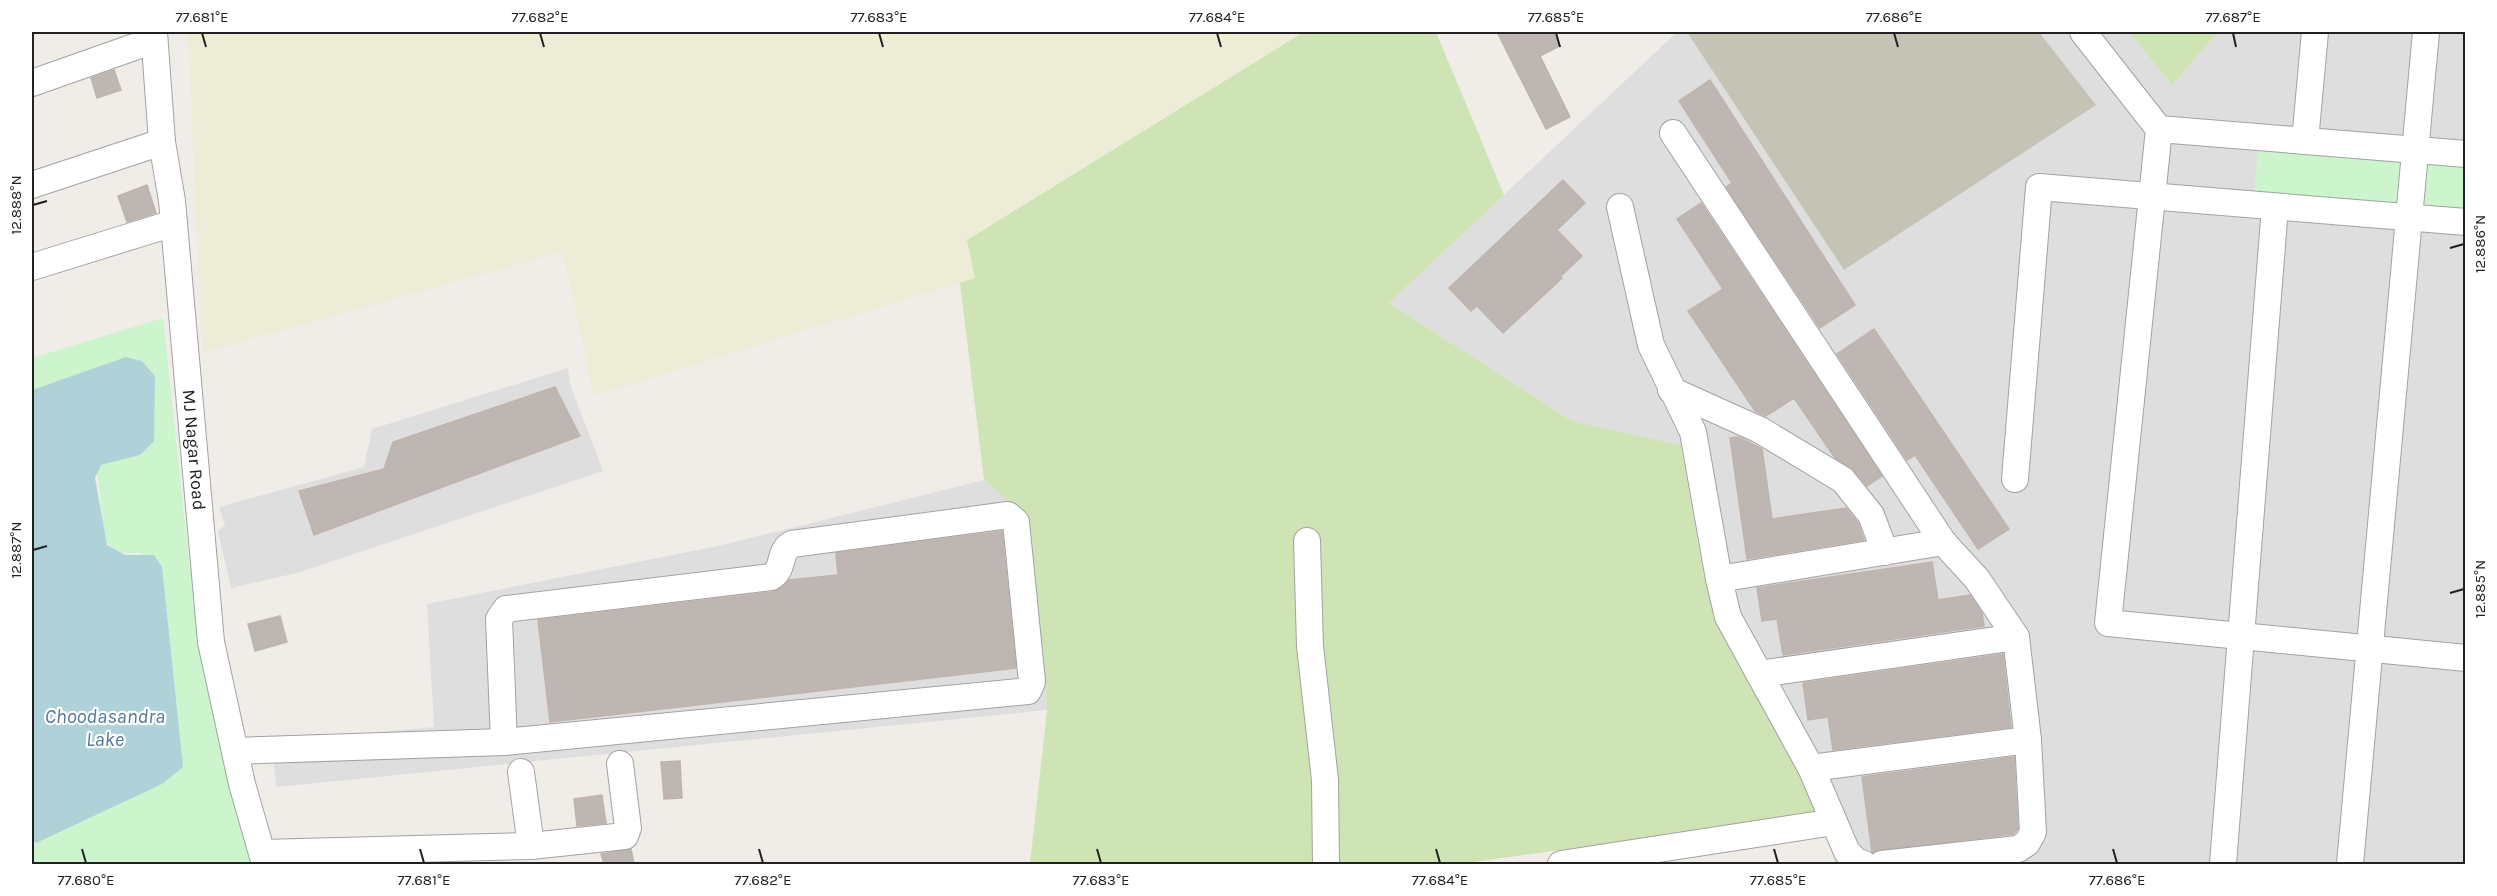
<svg xmlns="http://www.w3.org/2000/svg" width="2497" height="896" font-family="Karla,sans-serif">
  <style>
    .residential { fill: #dfdede }
    .construction { fill: #c4c3b5 }
    .farmland { fill: #ececd7 }
    .grass { fill: #cfe4b5 }
    .park { fill: #ccf4cd }
    .water { fill: #afd1d8 }
    .building { fill: #bdb6b2; stroke: #c0b4ad; stroke-width: 1.5 }
    .lines { fill: none; stroke-linecap: round; stroke-linejoin: round }
    .minor-casing { stroke: #a2a2a2; stroke-width: 28 }
    .minor { stroke: #fff; stroke-width: 26 }
    .ticks { fill: none; stroke: #212121; stroke-width: 2 }
    .labels { text-anchor: middle; stroke-width: 4.5; stroke-linejoin: round; paint-order: stroke }
    .street-label { font-size: 18px; fill: #212121; stroke: #fff }
    .water-label { font-size: 20px; font-style: italic; fill: #517897; stroke: #fff }
    .neatline { fill: none; stroke: #212121; stroke-width: 2 }
    .ticks-label { font-size: 15px; text-anchor: middle; fill: #212121 }
  </style>
  <rect width="100%" height="100%" fill="#f0ede9"/>
  <g class="residential">
    <polygon points="1677,32 2095,105 2039,32 2129,32 2172,85 2218,32 2465,32 2465,864 1835,864 1825,813 1704,579 1681,445 1572,421 1389,303"/>
    <polygon points="568,368 570,384 603,471 297,573 231,588 218,531 225,525 219,507 364,467 372,429"/>
    <polygon points="984,480 1030,518 1047,710 276,787 272,742 434,727 427,604 723,545"/>
  </g>
  <polygon class="construction" points="1687,32 2039,32 2096,105 1844,270"/>
  <polygon class="farmland" points="188,32 1304,32 968,239 976,278 594,396 563,252 202,353"/>
  <g class="grass">
    <polygon points="1304,32 1436,32 1504,195 1389,303 1572,421 1681,445 1704,579 1825,813 1459,864 1030,864 1047,710 1030,519 984,480 960,283 975,278 967,240"/>
    <polygon points="2129,32 2218,32 2172,85"/>
  </g>
  <g class="park">
    <polygon points="2258,147 2465,163 2465,213 2254,195"/>
    <polygon points="163,318 189,562 228,777 256,864 32,864 32,839 36,843 142,553 117,553 105,540 97,471 101,465 140,455 154,441 155,375 142,361 126,357 32,390 32,358"/>
  </g>
  <polygon class="water" points="126,357 142,361 155,376 154,441 140,455 101,465 95,478 107,545 125,555 154,555 162,567 183,767 162,784 36,843 32,839 32,390"/>
  <g class="building">
    <polygon points="1497,32 1553,32 1560,46 1540,56 1570,117 1546,129"/>
    <polygon points="114,70 121,90 97,98 91,78"/>
    <polygon points="1710,80 1855,305 1820,328 1726,187 1732,183 1679,101"/>
    <polygon points="1563,180 1585,203 1557,230 1582,256 1561,276 1562,278 1503,333 1477,306 1471,311 1449,288"/>
    <polygon points="147,185 156,213 127,222 118,196"/>
    <polygon points="1701,203 1882,476 1867,486 1854,470 1835,458 1794,398 1766,416 1755,411 1688,311 1723,289 1677,219"/>
    <polygon points="1874,329 2009,529 1978,549 1915,455 1907,460 1837,354"/>
    <polygon points="555,387 580,436 314,535 299,491 384,469 393,442"/>
    <polygon points="1739,437 1762,449 1772,519 1846,508 1858,523 1864,540 1747,559 1730,438"/>
    <polygon points="1002,531 1016,668 550,722 538,620 773,592 789,580 838,575 836,553"/>
    <polygon points="1932,562 1938,600 1970,595 1982,613 1984,626 1783,655 1777,619 1762,621 1757,588"/>
    <polygon points="280,616 287,642 255,651 248,624"/>
    <polygon points="2003,654 2011,727 1833,750 1828,717 1808,720 1803,683"/>
    <polygon points="2014,757 2018,829 2013,834 1872,852 1862,777"/>
    <polygon points="680,761 682,798 664,799 661,762"/>
    <polygon points="602,795 606,823 577,826 574,799"/>
    <polygon points="631,849 634,864 604,864 601,854"/>
  </g>
  <g class="lines">
    <defs>
      <g id="minor">
        <path id="s1" d="M154,32L162,142L172,201L211,642L242,784L265,864"/>
        <polyline points="2083,32 2159,129 2108,623 2466,658"/>
        <polyline points="32,83 154,40"/>
        <polyline points="2159,129 2466,154"/>
        <polyline points="1673,133 1943,542 1977,579 2016,637 2028,740 2033,832 2027,843 2018,849 1882,864"/>
        <polyline points="2305,141 2315,32"/>
        <polyline points="32,185 162,142"/>
        <polyline points="1620,207 1651,345 1693,432 1719,579 1728,617 1811,768 1847,852 1856,861 1864,864"/>
        <polyline points="32,267 174,223"/>
        <polyline points="1671,390 1760,430 1843,480 1871,515 1885,552"/>
        <polyline points="2015,479 2039,187 2466,222"/>
        <polyline points="1307,541 1310,646 1325,780 1326,864"/>
        <polyline points="1719,579 1943,542"/>
        <polyline points="1759,674 2016,637"/>
        <path d="M235,751L504,742L1028,691L1032,682L1016,522L1008,515L792,544C778,550 785,570 771,577L506,609L499,619L504,742"/>
        <polyline points="1811,768 2028,740"/>
        <polyline points="521,772 531,846"/>
        <polyline points="262,853 531,846 625,836 628,828 620,764"/>
        <polyline points="1561,864 1834,822"/>
        <polyline points="2223,864 2275,207"/>
        <polyline points="2350,864 2426,32"/>
      </g>
    </defs>
    <use href="#minor" class="minor-casing"/>
    <use href="#minor" class="minor"/>
  </g>
  <path class="ticks" d="M202,33L206,47M540,33L544,47M879,33L883,47M1217,33L1221,47M1556,33L1560,47M1894,33L1898,47M2233,33L2236,47M33,205L47,201M2450,248L2464,244M33,550L47,546M2450,593L2464,589M82,849L86,863M420,849L424,863M759,849L763,863M1097,849L1101,863M1436,849L1440,863M1774,849L1778,863M2113,849L2117,863"/>
  <g class="labels">
    <g class="street-label">
      <text dy="6" stroke="none"><textPath href="#s1" startOffset="420">MJ Nagar Road</textPath></text>
    </g>
    <g class="water-label">
      <text x="105" y="723">Choodasandra<tspan x="105" dy="23">Lake</tspan></text>
    </g>
  </g>
  <rect width="2497" height="896" fill="none" stroke="#ffffff" stroke-width="66"/>
  <rect x="33" y="33" width="2431" height="830" class="neatline"/>
  <g class="ticks-label">
    <text x="202" y="22">77.681°E</text>
    <text x="540" y="22">77.682°E</text>
    <text x="879" y="22">77.683°E</text>
    <text x="1217" y="22">77.684°E</text>
    <text x="1556" y="22">77.685°E</text>
    <text x="1894" y="22">77.686°E</text>
    <text x="2233" y="22">77.687°E</text>
    <text transform="translate(16 205) rotate(-90)" y="5">12.888°N</text>
    <text transform="translate(2480 244) rotate(-90)" y="5">12.886°N</text>
    <text transform="translate(16 550) rotate(-90)" y="5">12.887°N</text>
    <text transform="translate(2480 589) rotate(-90)" y="5">12.885°N</text>
    <text x="86" y="885">77.680°E</text>
    <text x="424" y="885">77.681°E</text>
    <text x="763" y="885">77.682°E</text>
    <text x="1101" y="885">77.683°E</text>
    <text x="1440" y="885">77.684°E</text>
    <text x="1778" y="885">77.685°E</text>
    <text x="2117" y="885">77.686°E</text>
  </g>
</svg>
